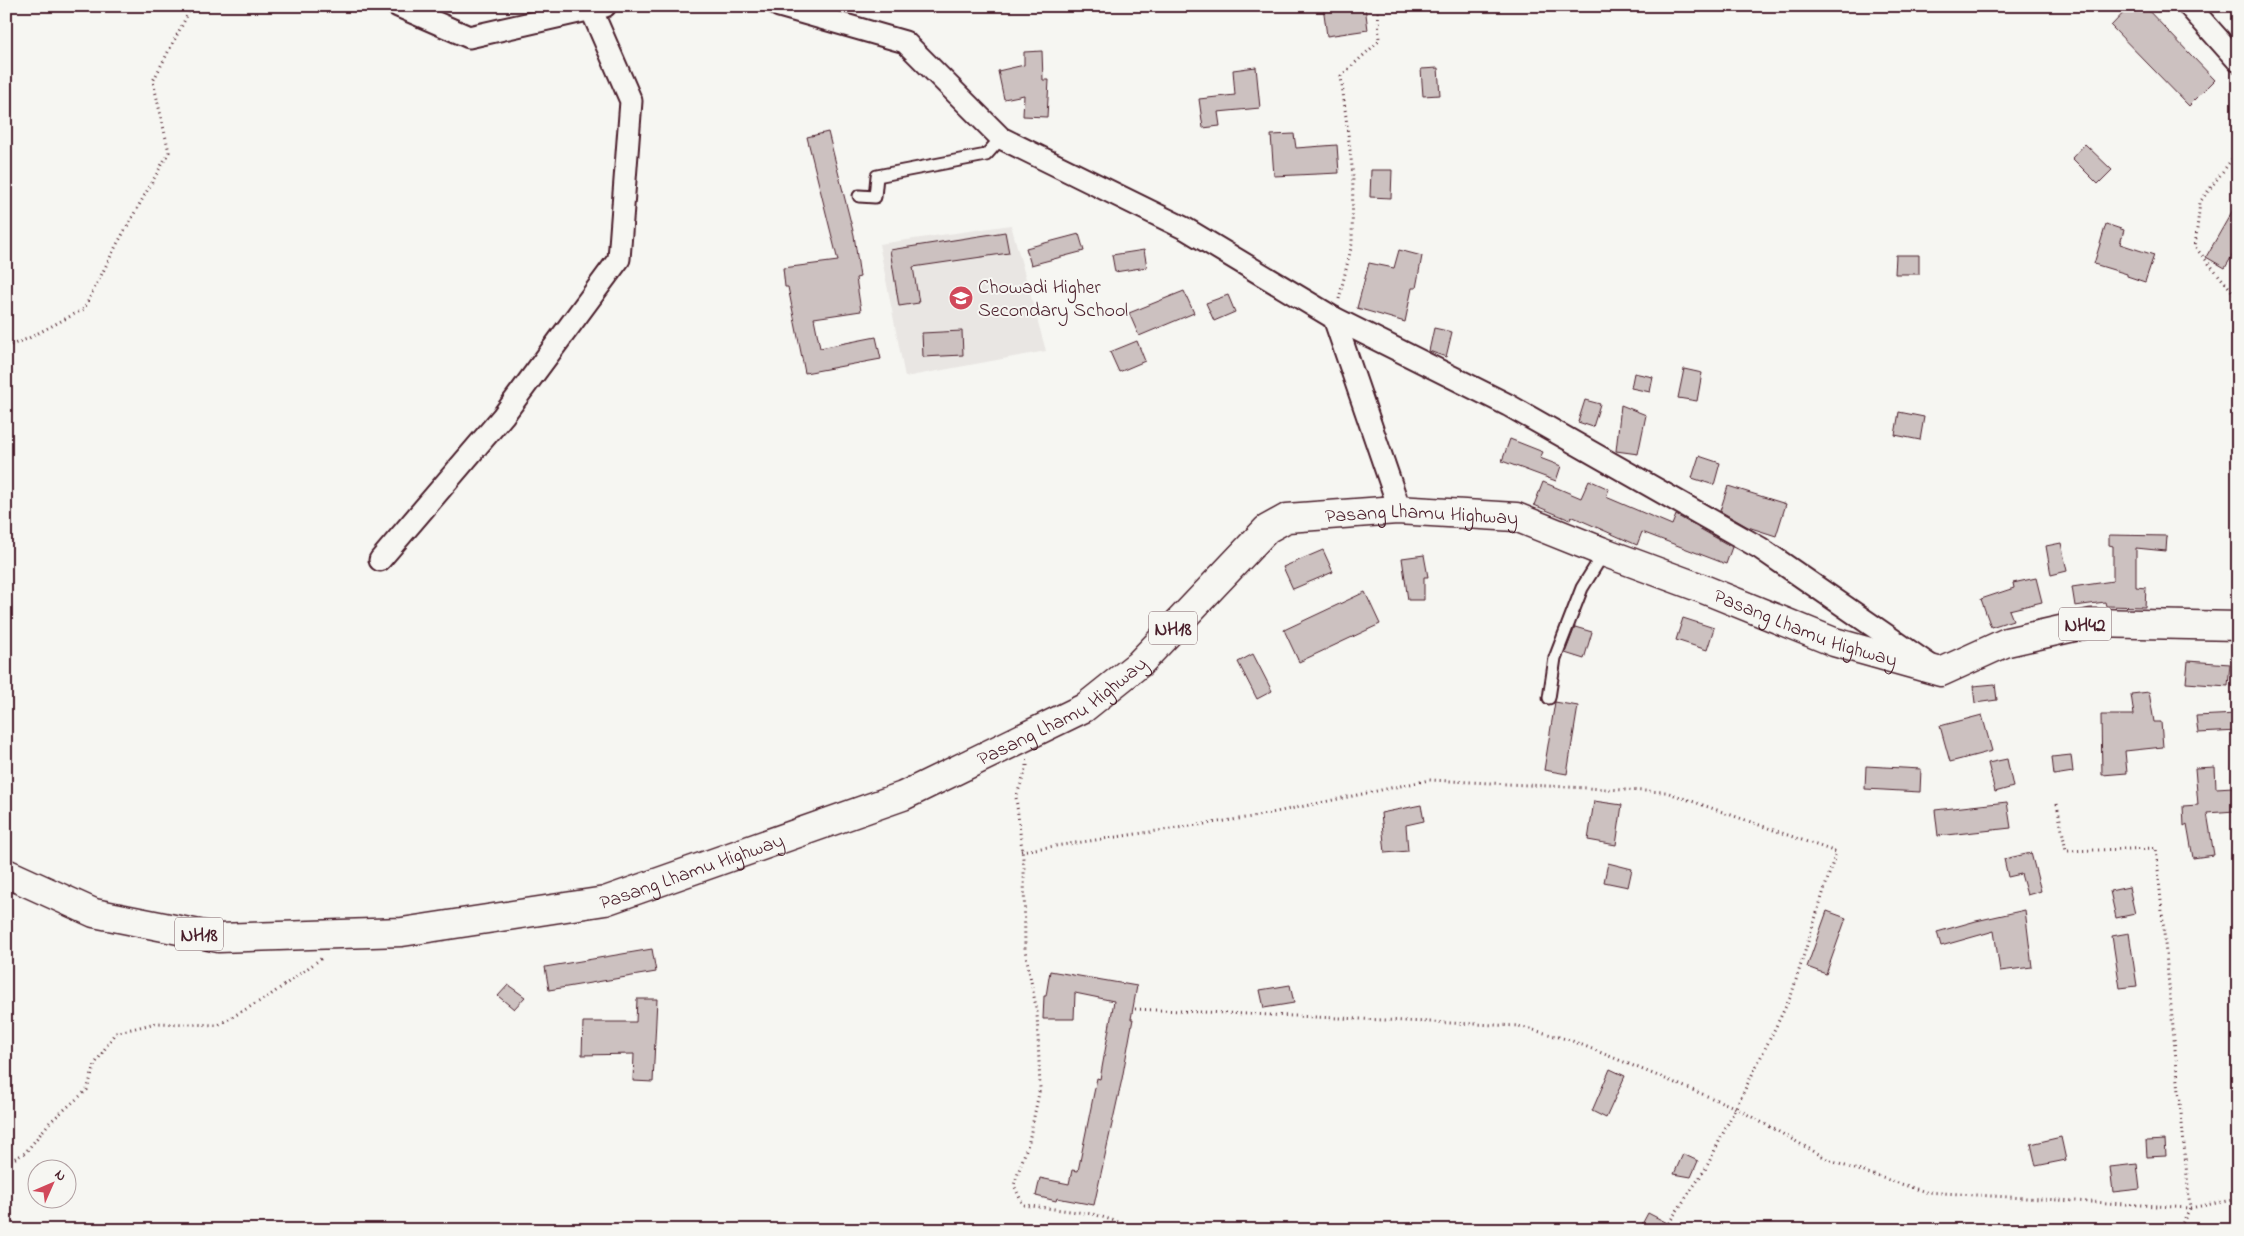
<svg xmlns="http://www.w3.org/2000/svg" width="2244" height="1236" font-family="'Indie Flower',sans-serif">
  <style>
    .built { fill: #e9e6e3 }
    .building { fill: #ccc1c0; stroke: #4a1f2b }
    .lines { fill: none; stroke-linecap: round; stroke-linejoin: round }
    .lane-casing { stroke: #4a1f2b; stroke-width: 15 }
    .street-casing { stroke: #4a1f2b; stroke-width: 25 }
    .primary-casing { stroke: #4a1f2b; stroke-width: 31 }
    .path { stroke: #4a1f2b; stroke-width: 3; stroke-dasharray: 1 4; stroke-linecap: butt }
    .lane { stroke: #f6f6f2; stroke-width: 11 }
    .street { stroke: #f6f6f2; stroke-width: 21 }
    .primary { stroke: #f6f6f2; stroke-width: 28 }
    .labels { text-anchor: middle; stroke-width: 4; stroke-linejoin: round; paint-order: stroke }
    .shield { fill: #f6f6f2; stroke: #7e6067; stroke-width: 1 }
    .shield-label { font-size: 19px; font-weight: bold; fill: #4a1f2b }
    .poi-label { font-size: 20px; fill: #4a1f2b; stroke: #f6f6f2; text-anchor: start }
    .street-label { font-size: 20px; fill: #4a1f2b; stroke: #f6f6f2 }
  </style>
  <rect width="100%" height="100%" fill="#f6f6f2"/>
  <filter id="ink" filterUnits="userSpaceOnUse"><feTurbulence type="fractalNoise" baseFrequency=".02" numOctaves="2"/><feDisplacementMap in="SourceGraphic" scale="10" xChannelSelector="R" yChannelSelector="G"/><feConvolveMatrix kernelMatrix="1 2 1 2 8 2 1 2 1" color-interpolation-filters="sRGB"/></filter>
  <g filter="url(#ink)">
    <polygon class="built" points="1011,225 1046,351 905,377 879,244"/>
    <g class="building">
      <polygon points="1323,6 1365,6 1368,30 1327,36"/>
      <polygon points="2130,6 2144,6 2215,80 2189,106 2111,26"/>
      <polygon points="1042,51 1043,80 1049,80 1047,117 1023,116 1024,95 1004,99 998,71 1024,65 1024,52"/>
      <polygon points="1256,67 1260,108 1218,112 1220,126 1203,128 1199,99 1235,95 1233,70"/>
      <polygon points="1438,68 1440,95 1423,96 1421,69"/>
      <polygon points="828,132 854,235 860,277 856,278 861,311 814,318 820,348 876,337 881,359 805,373 788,287 785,287 783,268 838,261 807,137"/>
      <polygon points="1294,134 1296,148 1337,145 1339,173 1274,176 1271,135"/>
      <polygon points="2085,144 2112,170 2098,184 2072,158"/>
      <polygon points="1371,170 1392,170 1391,198 1370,197"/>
      <polygon points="2238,201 2238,246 2225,268 2206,257"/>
      <polygon points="2106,224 2124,230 2120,244 2154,255 2145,282 2127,276 2127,274 2094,264"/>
      <polygon points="1005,232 1009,253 913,267 919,303 899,306 890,250"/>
      <polygon points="1079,234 1084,251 1031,265 1026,248"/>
      <polygon points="1144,250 1147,267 1115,272 1112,255"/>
      <polygon points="1399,250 1422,256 1416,288 1412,288 1405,322 1357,308 1369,263 1394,268"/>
      <polygon points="1896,255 1919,255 1919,274 1895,274"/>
      <polygon points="1184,291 1194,313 1139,336 1129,313"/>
      <polygon points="1228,295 1235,312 1214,321 1206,303"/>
      <polygon points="1434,328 1452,332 1446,357 1429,351"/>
      <polygon points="962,331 963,355 923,357 922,333"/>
      <polygon points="1137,341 1145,361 1119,372 1110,352"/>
      <polygon points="1684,369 1702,373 1697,401 1678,398"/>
      <polygon points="1634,373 1653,377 1650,392 1631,388"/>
      <polygon points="1585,400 1600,404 1593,427 1578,422"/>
      <polygon points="1621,405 1646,415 1638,454 1616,451"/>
      <polygon points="1899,412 1924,417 1920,440 1895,435"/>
      <polygon points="1510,439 1543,452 1540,458 1561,466 1556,481 1502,461"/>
      <polygon points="1699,456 1720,463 1714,485 1692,478"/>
      <polygon points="1589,480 1609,489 1606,497 1672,525 1676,515 1732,547 1726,564 1642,532 1637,545 1571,516 1570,520 1534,505 1543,482 1581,498"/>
      <polygon points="1728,486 1786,504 1776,536 1748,527 1720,511"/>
      <polygon points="2109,535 2167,536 2166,551 2136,548 2136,587 2146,588 2145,607 2106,606 2105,602 2075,606 2072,587 2113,581 2113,546 2109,545"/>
      <polygon points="2061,543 2067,571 2051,575 2046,546"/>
      <polygon points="1323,550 1333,572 1293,589 1283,567"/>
      <polygon points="1424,555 1428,577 1424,577 1424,600 1408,600 1402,558"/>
      <polygon points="2036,578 2042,602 2009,610 2013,620 1991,627 1981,599 2014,588 2013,583"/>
      <polygon points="1365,592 1380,624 1299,662 1284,630"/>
      <polygon points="1683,618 1714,628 1707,650 1676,640"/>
      <polygon points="1575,627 1592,632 1584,659 1565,653"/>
      <polygon points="1253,654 1272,691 1257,699 1238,662"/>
      <polygon points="2188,661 2230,664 2228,686 2186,683"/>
      <polygon points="1995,684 1997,700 1975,703 1973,686"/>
      <polygon points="2149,692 2154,722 2161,722 2163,747 2125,751 2127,773 2102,775 2101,715 2134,715 2131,694"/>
      <polygon points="1555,702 1578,706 1567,774 1544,770"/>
      <polygon points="2237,714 2238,731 2198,733 2196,716"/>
      <polygon points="1982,715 1992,751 1950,762 1940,726"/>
      <polygon points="2071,755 2073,772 2054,775 2052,757"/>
      <polygon points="2007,759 2013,787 1995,792 1988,763"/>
      <polygon points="1866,766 1921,769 1920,792 1865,789"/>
      <polygon points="2215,767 2216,788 2233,787 2235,811 2207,813 2214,855 2193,858 2187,824 2184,826 2183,806 2198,805 2195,768"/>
      <polygon points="1594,801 1622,805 1616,845 1588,840"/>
      <polygon points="2007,802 2011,828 1938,836 1935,810"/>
      <polygon points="1421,805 1424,821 1406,825 1408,851 1385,853 1381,813"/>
      <polygon points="2031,853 2041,891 2027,895 2021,874 2008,877 2004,859"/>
      <polygon points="1608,863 1632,869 1628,887 1604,882"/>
      <polygon points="2129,887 2135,914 2116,918 2110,891"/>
      <polygon points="2025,910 2032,967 2000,971 1994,931 1941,946 1937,932 1976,921"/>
      <polygon points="1827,911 1846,918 1826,974 1807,967"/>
      <polygon points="2129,933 2137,986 2120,988 2112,936"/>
      <polygon points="652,949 656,972 549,990 545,967"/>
      <polygon points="1050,971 1137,986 1131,1019 1133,1019 1122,1079 1094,1205 1057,1198 1056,1201 1036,1196 1040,1178 1069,1184 1072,1170 1078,1171 1097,1078 1100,1079 1114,1001 1075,993 1074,1019 1043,1019 1044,996 1046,996"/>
      <polygon points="508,985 525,997 514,1009 498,996"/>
      <polygon points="1290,985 1294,1003 1264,1008 1260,990"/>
      <polygon points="637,999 657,999 653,1082 633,1081 634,1054 582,1055 583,1022 636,1022"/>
      <polygon points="1610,1069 1625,1076 1606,1118 1592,1111"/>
      <polygon points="2061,1137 2066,1160 2036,1166 2031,1144"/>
      <polygon points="2165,1140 2166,1156 2147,1157 2146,1141"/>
      <polygon points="1683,1154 1698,1161 1691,1177 1674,1174"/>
      <polygon points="2137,1164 2140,1189 2113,1192 2110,1167"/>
      <polygon points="1648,1213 1681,1230 1639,1230"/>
    </g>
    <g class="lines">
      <defs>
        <g id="lane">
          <polyline points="859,196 875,197 877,176 986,155 1001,138"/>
          <polyline points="1549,698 1555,658 1582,588 1600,559 1601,551"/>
        </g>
        <g id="street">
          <polyline points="398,6 469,37 605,6"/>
          <polyline points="779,6 905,42 1001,138 1186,229 1334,318 1508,405 1760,548 1928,664"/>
          <polyline points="2189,6 2238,61"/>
          <polyline points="1334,318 1396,499 1397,510"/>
          <polyline points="380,560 503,416 619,259 631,101 591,9"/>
        </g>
        <g id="primary">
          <path id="s1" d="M6,873L94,913L219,938L402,932L605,901L903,796L1084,708L1139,664L1267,529L1287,518L1397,510L1516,517L1601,551L1701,588L1834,642L1941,672L2007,642L2092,623L2238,626"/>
        </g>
      </defs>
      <use href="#lane" class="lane-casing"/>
      <use href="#street" class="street-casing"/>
      <use href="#primary" class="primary-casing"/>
      <g class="path">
        <polyline points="2238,151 2200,202 2195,247 2238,298"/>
        <polyline points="1339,299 1352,244 1353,175 1341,76 1379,41 1378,6"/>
        <polyline points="6,347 27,339 84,309 116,246 169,152 153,81 192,6"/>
        <polyline points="1027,760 1027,767 1016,797 1024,867 1025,950 1037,1012 1040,1088 1029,1141 1014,1185 1023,1205 1093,1214 1143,1230"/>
        <polyline points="2057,804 2066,851 2156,848 2190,1208 2179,1230"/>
        <polyline points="1021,851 1252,817 1429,780 1666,792 1836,852 1791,996 1706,1168 1664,1230"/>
        <polyline points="1135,1009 1519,1026 1570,1040 1734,1107 1833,1162 1926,1192 2190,1208 2238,1199"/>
        <polyline points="6,1163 25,1153 50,1122 87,1090 95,1064 115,1033 156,1023 218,1025 269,996 322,958"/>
      </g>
      <use href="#lane" class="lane"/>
      <use href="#street" class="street"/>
      <use href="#primary" class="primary"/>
    </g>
  </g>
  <defs>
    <symbol id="school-disc" viewBox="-11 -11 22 22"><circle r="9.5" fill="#d1495b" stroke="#f6f6f2"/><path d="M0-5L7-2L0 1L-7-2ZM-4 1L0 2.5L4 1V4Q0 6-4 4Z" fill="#fff"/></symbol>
  </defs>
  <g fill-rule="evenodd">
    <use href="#school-disc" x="947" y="284" width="28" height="28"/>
  </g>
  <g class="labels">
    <g class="shield">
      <rect x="2059" y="607.5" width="52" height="33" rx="4"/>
      <rect x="1149" y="611.5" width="48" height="33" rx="4"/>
      <rect x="175" y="917.5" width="48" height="33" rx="4"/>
    </g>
    <g class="shield-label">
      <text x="2085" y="631">NH42</text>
      <text x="1173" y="635">NH18</text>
      <text x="199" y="941">NH18</text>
    </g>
    <g class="poi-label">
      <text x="978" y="293">Chowadi Higher<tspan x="978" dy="23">Secondary School</tspan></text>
    </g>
    <g class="street-label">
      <text dy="7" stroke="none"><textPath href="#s1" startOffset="1544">Pasang Lhamu Highway</textPath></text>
      <text dy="7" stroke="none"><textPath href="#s1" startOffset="1949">Pasang Lhamu Highway</textPath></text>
      <text dy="7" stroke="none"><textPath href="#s1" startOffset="1109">Pasang Lhamu Highway</textPath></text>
      <text dy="7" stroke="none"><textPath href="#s1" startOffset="704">Pasang Lhamu Highway</textPath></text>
    </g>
  </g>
  <rect width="2244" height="1236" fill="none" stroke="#f6f6f2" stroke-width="25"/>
  <rect x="12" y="12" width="2219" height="1211" fill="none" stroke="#4a1f2b" stroke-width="2" filter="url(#ink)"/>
  <g transform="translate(52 1184) rotate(45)"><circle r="24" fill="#f6f6f2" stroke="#b1a0a2"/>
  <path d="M0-4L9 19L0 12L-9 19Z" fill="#d1495b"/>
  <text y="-8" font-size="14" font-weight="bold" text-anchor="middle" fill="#4a1f2b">N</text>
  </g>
</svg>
